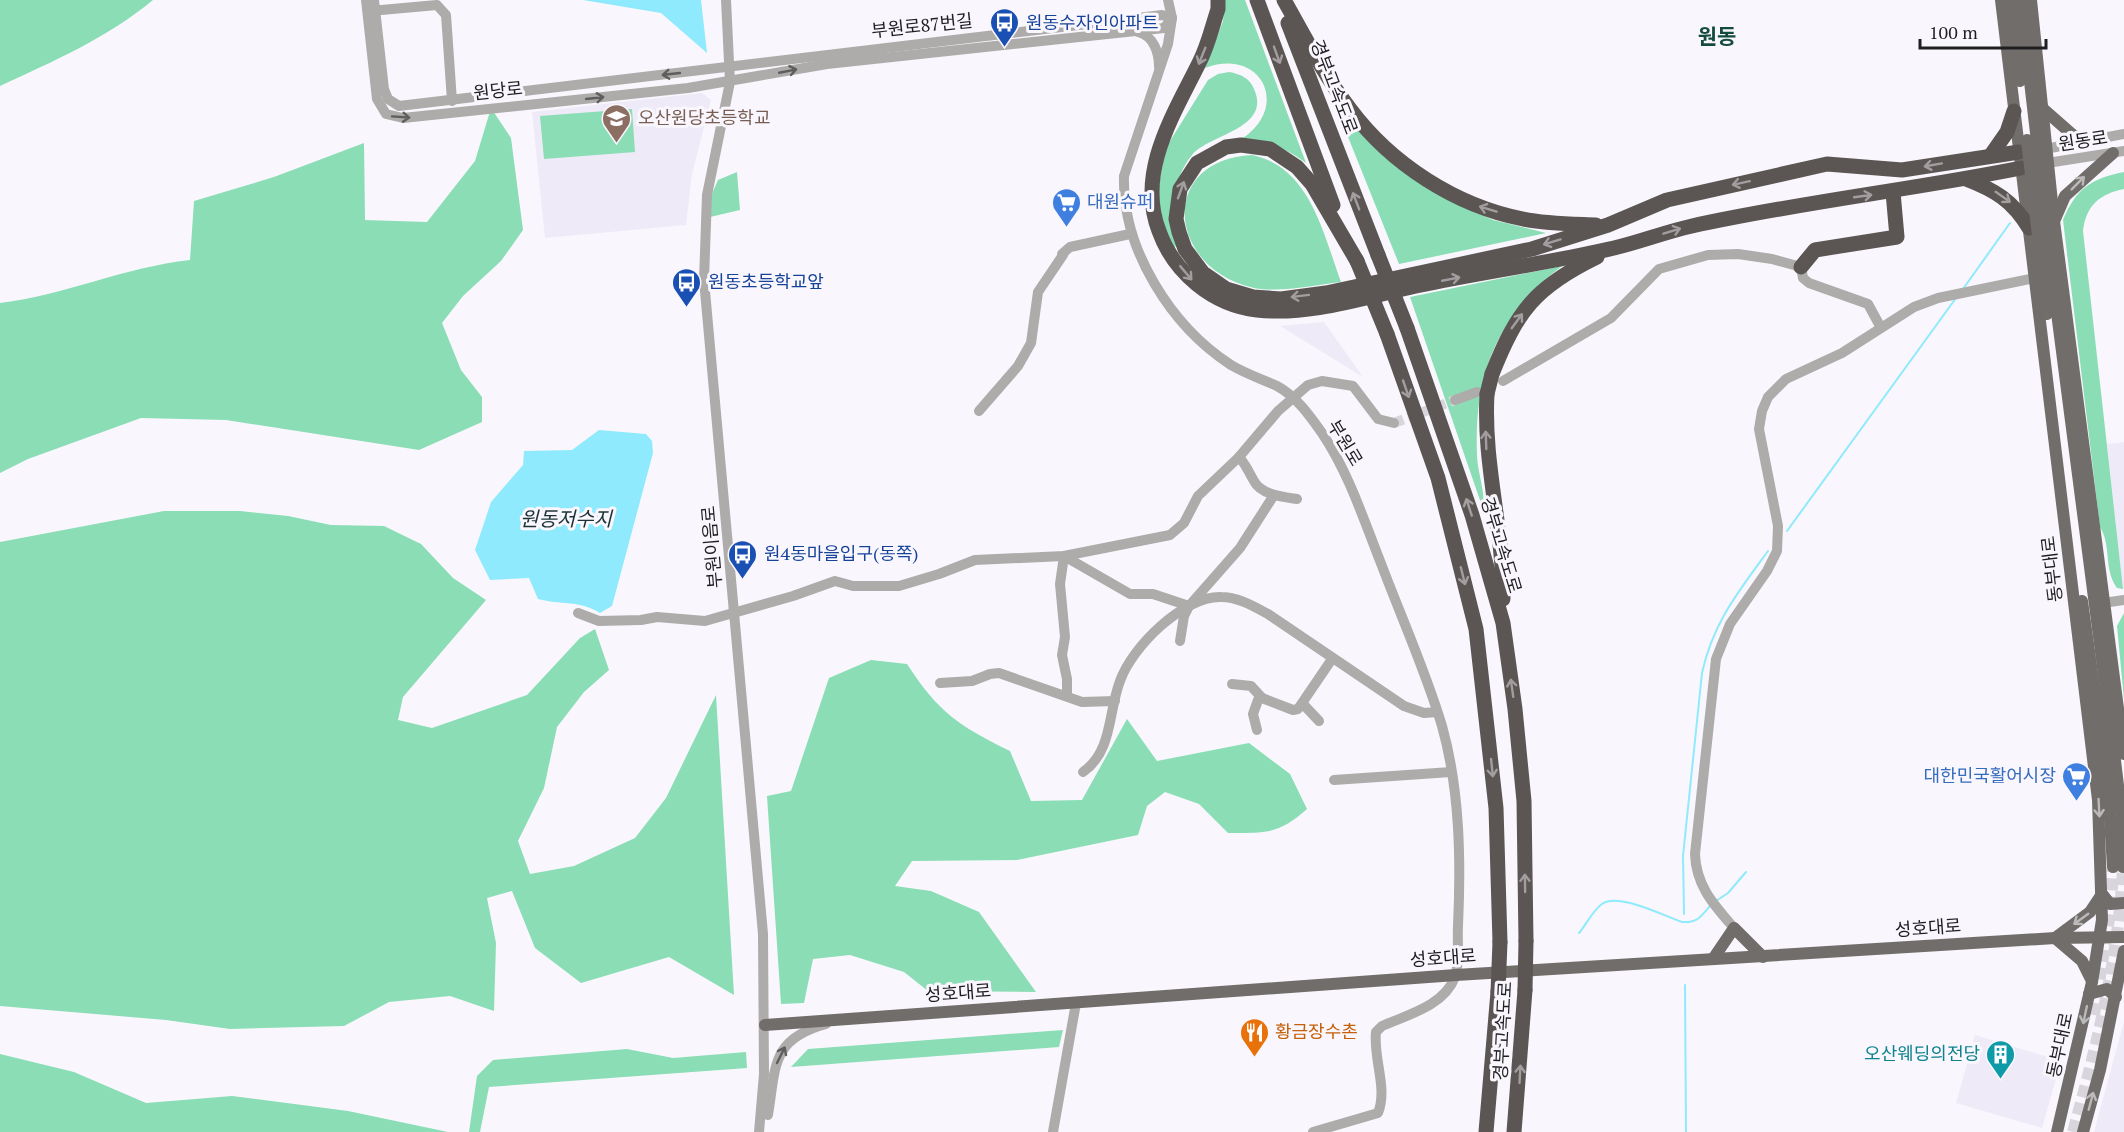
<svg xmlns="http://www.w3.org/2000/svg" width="2124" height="1132" font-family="'PT Serif','Noto Sans KR',serif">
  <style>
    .built { fill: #efeaf7 }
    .green { fill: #8addb5 }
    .water { fill: #8eeafc }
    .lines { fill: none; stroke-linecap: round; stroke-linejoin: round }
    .stream { stroke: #8eeafc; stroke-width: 2 }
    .minor-tunnel { stroke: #d8d6dc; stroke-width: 10; stroke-dasharray: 10 5; stroke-linecap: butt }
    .major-tunnel { stroke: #d8d6dc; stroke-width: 12; stroke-dasharray: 12 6; stroke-linecap: butt }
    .minor { stroke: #aeacaa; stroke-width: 10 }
    .major { stroke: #716d6a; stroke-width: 12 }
    .highway { stroke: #5b5653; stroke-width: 15 }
    .major-bridge { stroke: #716d6a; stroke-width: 12 }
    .highway-bridge { stroke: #5b5653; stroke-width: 15 }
    .oneway { stroke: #a29ea0 }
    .oneway2 { stroke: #5f5e5e }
    .oneway3 { stroke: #bcb9bb }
    .labels { text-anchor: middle; stroke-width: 6; stroke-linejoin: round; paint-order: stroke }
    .transit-label { font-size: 18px; fill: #164399; stroke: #f9f7fd; text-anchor: start }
    .street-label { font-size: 18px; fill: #1f1e20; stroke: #f9f7fd }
    .education-label { font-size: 18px; fill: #785e54; stroke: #f9f7fd; text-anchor: start }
    .shop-label { font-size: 18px; fill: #366cbe; stroke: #f9f7fd; text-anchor: start }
    .food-label { font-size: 18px; fill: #c56008; stroke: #f9f7fd; text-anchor: start }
    .culture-label { font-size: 18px; fill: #0d838f; stroke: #f9f7fd; text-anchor: end }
    .water-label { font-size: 20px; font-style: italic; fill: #1b3135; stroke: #f9f7fd }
    .quarter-label { font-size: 21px; font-weight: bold; fill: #144b3f; stroke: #f9f7fd }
  </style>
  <rect width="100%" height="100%" fill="#f9f7fd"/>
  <g class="built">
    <polygon points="702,93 711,100 692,174 686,225 545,238 532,112"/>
    <polygon points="1324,322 1363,377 1280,326"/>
    <polygon points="2124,442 2124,588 2123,589 2107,444"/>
    <polygon points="2124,1023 2124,1132 2094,1132 2123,1025"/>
    <polygon points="1975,1035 2061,1061 2042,1128 1956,1103"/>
  </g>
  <g class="green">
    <path d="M0,0H153C107,38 54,61 0,86Z"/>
    <path d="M1225,0H1245L1306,163C1286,148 1267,141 1243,138C1291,105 1260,47 1205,68L1223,21Z"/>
    <path d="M1229,72C1240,74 1250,78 1254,89C1272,129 1209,134 1192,155C1169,183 1175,214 1177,247L1173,246L1160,221L1158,193L1165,149L1208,80L1218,74Z"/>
    <polygon points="1330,92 1425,187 1461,206 1493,220 1546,233 1399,264"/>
    <path d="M491,108L511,138L523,230L501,261L463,296L442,323L461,370L482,397V422L419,450L226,420L141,418L28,459L0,473V303C65,295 125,267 190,260L194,201L274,177L364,143L365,220L427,222L475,161Z"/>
    <polygon points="632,109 635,152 544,159 540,116"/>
    <path d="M1252,155C1310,167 1323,233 1341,282C1313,285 1282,293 1254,288C1167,269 1157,160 1252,155Z"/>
    <polygon points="737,172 740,210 710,217 711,196 718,180"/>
    <path d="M2124,172V189C2099,194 2086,206 2083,231L2123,589L2117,588C2103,568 2112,547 2100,527L2063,220C2076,189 2090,179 2124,172Z"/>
    <path d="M1562,266C1497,316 1474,374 1477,454C1477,472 1486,492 1483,509L1410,297Z"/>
    <polygon points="164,511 240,511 288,516 331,525 384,526 421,544 453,578 486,600 403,697 398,720 432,728 527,695 580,638 595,629 609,670 584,692 557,727 544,788 518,841 530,874 574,866 635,838 666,798 716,695 734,995 669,957 581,983 535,948 512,891 487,898 496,943 494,1011 450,996 389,1002 344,1026 230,1029 166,1020 0,1006 0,542"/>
    <polygon points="2124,613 2124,699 2117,626"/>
    <path d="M871,660L907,664C938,712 959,726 1010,751L1031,801L1082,800L1127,719L1157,761L1249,743L1290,774L1307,809C1279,834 1266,833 1228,833L1199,804L1165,792L1147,806L1138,835L1017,860L912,861L895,886L931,891L979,912L1036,992L928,991L904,972L850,955L813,959L804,1003L781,1004L767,796L791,791L829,678Z"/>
    <polygon points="1063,1030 1059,1047 791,1067 808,1049"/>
    <polygon points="627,1049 673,1058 746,1052 747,1068 489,1087 480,1132 469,1132 477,1076 493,1060"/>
    <polygon points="0,1054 74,1072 146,1103 232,1096 348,1111 448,1132 0,1132"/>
  </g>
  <g class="water">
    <polygon points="583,0 701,0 707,53 661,13"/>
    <path d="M599,430L646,434L652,441L653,453L612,606L600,613C580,600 560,605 538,599L529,578L490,580L475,550L491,502L523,465L524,451L572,450Z"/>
  </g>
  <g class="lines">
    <g class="stream">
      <polyline points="1963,289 2010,223"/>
      <polyline points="1787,531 1956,298"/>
      <polyline points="1716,901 1728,893 1746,872"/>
      <path d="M1684,914L1683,856L1702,673C1713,623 1738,592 1768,551"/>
      <path d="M1579,933C1586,925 1593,910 1602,904C1618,892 1664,916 1682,922C1698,923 1700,917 1710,906"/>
      <polyline points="1685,985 1686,1132"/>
    </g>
    <polyline class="minor-tunnel" points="1394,423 1455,400"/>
    <g class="major-tunnel">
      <polyline points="2094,1015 2111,906 2113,867"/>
      <path d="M2073,1132C2097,1045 2119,957 2123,867"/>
    </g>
    <g class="minor">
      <polyline points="366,0 377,99 386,114 403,118 688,88 827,64 1164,28 1172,18"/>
      <polyline points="374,0 384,89 388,99 399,106 1162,15 1172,18"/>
      <polyline points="726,0 730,82 707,195 704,280 763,934 764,1074 759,1132"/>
      <path d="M1168,0L1172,18L1168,44L1124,176C1122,249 1171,326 1231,365C1246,374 1262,379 1277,386C1296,396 1310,416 1322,433C1349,473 1364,521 1382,566C1402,619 1426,672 1442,726C1460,790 1461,861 1458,926C1457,941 1460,963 1455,977C1444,1006 1407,1015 1382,1026L1376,1032C1373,1059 1388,1088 1378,1113L1313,1132"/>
      <polyline points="370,11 437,5 446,15 452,101"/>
      <path d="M1138,32C1154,36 1159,53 1159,67"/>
      <polyline points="2040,150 2124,134"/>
      <polyline points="2041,164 2124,151"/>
      <polyline points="1062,254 1070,247 1130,234"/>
      <polyline points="1503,381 1611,318 1659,269 1708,255 1738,254 1772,259 1801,267 1803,278 1809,283 1868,304 1880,326"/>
      <polyline points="1455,400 1477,392"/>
      <polyline points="979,411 1018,366 1031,343 1038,292 1063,255"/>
      <path d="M1239,457C1247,466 1248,471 1254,481C1261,495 1284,497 1297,499"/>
      <polyline points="2103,603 2124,600"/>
      <polyline points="578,613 599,621 641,620 657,617 705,621 793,596 835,581 853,586 899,586 939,574 975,560 1064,556 1170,535 1184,523 1198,496 1239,457 1278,411 1308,385 1322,381 1353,386 1378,419 1394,423"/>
      <polyline points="1180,641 1184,616 1189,606 1240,548 1274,495"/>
      <polyline points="940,683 972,681 990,674 999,673 1082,702 1115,701"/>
      <polyline points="1232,684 1251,686 1262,698"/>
      <polyline points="1067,696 1067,679 1062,655 1065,637 1060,584 1064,556 1130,594 1153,594 1189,606"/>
      <polyline points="1303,704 1319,721"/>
      <polyline points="1257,730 1253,714 1258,700 1262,698 1293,710 1298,709 1332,659"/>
      <path d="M1083,772C1113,751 1108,712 1120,681C1132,647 1183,596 1221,597C1238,597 1253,606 1268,614L1404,706L1424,713L1437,712"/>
      <polyline points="1334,780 1451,772"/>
      <path d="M1734,928C1714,905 1696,886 1695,854L1716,659L1730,624L1767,571L1777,551L1778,526L1759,429L1762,411L1768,397L1786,379L1842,353L1914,307L1938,298L2035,278"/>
      <path d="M768,1115C776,1066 771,1039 826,1024"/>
      <polyline points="1053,1132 1076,1003"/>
    </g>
    <g class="major">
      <polyline points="2001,0 2098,800 2102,920 2092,982 2057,1132"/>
      <polyline points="2011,0 2013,14"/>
      <polyline points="2020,0 2022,13"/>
      <polyline points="2031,0 2054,221 2124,754"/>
      <polyline points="2041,107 2082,143"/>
      <polyline points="2055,219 2065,196 2113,153"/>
      <polyline points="2057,313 2113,744 2121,810 2123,867"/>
      <polyline points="2082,601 2108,787 2113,867"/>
      <polyline points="1713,959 1734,928 1763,957"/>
      <polyline points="2092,981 2082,961 2055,938 2090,912 2102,894 2110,904 2124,903"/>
      <polyline points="2089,994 2107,989 2116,997"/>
      <polyline points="765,1025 1456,975 2055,938 2124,937"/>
      <polyline points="2083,1132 2100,1070 2124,951"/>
    </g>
    <g class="highway">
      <path d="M1218,0V9C1212,27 1208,46 1199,63C1174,114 1136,172 1159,231C1174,273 1213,305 1257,310C1310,316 1365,297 1416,286C1482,272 1549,263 1614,248C1640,242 1665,232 1692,226C1800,202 1911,190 2021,168"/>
      <polyline points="1257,0 1333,205"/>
      <path d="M1284,0C1305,37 1324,75 1350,109C1391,164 1456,206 1523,219C1547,224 1572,224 1596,225"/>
      <polyline points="1288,23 1378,255"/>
      <polyline points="1991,155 2007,132 2014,111"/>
      <path d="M1966,179C1995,190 2013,201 2029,228"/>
      <polyline points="1357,261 1312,184 1297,167 1270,149 1241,145 1226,147 1197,163 1180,189 1176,219 1179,232 1185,249 1203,273 1226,289 1253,297 1281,299 1326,293 1532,249 1608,225 1667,200 1827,164 1902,170 2019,152"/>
      <polyline points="1801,267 1815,250 1897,237 1893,192"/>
      <polyline points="1407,328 1472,515 1503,623 1515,709 1524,801 1526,941"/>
      <polyline points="1387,334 1438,478 1476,629 1496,808 1500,942"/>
      <path d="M1492,374C1517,311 1535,287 1597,257"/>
      <path d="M1487,394C1483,465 1504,530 1503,599"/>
      <polyline points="1486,1132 1498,992"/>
      <polyline points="1514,1132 1525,990"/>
    </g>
    <g class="major-bridge">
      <polyline points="2022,13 2057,313"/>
      <polyline points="2013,14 2020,81"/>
      <polyline points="2027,140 2047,314"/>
    </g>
    <g class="highway-bridge">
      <polyline points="1378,255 1407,328"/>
      <polyline points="1357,261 1387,334"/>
      <polyline points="1487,394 1492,374"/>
      <polyline points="1525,990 1526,941"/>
      <polyline points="1498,992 1500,942"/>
    </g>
  </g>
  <defs><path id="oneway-shaft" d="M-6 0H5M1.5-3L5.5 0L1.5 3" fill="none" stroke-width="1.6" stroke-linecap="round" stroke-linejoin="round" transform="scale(1.5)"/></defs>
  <g class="oneway">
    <use href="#oneway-shaft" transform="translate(1277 55) rotate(70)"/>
    <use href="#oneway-shaft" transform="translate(1202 56) rotate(112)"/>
    <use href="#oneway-shaft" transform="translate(1933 165) rotate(170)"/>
    <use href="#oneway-shaft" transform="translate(1741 183) rotate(168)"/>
    <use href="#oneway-shaft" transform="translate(1181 190) rotate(-70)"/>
    <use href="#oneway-shaft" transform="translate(1863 196) rotate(-8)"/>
    <use href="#oneway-shaft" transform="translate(2003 197) rotate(35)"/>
    <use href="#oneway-shaft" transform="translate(1356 201) rotate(-111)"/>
    <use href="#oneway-shaft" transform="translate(1488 209) rotate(-163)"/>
    <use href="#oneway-shaft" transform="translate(1672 231) rotate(-17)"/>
    <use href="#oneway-shaft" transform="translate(1552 242) rotate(163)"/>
    <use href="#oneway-shaft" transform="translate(1186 273) rotate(50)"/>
    <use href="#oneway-shaft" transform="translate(1451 279) rotate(-11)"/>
    <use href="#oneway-shaft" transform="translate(1300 296) rotate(173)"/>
    <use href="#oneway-shaft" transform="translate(1517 321) rotate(-54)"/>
    <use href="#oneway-shaft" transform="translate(1406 389) rotate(71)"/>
    <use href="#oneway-shaft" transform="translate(1486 440) rotate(-92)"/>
    <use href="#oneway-shaft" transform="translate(1469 507) rotate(-108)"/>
    <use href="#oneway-shaft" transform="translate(1463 576) rotate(76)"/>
    <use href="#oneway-shaft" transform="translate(1512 688) rotate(-98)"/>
    <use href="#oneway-shaft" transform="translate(1492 768) rotate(84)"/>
    <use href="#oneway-shaft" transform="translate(1525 883) rotate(-91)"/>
    <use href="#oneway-shaft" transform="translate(1520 1074) rotate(-87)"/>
  </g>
  <g class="oneway2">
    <use href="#oneway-shaft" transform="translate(788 71) rotate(-11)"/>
    <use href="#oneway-shaft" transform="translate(671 74) rotate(174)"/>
    <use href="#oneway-shaft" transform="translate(595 98) rotate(-6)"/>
    <use href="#oneway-shaft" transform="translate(401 117) rotate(4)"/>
    <use href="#oneway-shaft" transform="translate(781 1055) rotate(-64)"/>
  </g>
  <g class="oneway3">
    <use href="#oneway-shaft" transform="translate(2078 183) rotate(-45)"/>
    <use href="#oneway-shaft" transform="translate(2099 808) rotate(87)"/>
    <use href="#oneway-shaft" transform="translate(2081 919) rotate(144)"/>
    <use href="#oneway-shaft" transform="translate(2085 1015) rotate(102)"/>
    <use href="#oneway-shaft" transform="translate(2091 1101) rotate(-75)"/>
  </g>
  <defs>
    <symbol id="bus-pin" viewBox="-11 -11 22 30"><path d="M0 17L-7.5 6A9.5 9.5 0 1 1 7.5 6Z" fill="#1a4fb4" stroke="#f9f7fd"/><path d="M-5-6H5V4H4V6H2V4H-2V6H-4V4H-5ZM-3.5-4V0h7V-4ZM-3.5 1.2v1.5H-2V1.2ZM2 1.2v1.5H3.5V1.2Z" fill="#fff"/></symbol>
    <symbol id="school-pin" viewBox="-11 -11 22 30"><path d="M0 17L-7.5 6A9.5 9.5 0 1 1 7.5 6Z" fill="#8d6e63" stroke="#f9f7fd"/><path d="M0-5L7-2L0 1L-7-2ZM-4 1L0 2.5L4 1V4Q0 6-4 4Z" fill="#fff"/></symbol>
    <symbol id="supermarket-pin" viewBox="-11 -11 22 30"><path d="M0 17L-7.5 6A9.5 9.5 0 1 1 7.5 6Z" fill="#3f7fe0" stroke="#f9f7fd"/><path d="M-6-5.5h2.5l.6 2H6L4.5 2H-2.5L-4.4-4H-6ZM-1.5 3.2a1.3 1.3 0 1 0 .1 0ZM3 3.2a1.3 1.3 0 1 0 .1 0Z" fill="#fff"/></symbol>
    <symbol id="restaurant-pin" viewBox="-11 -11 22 30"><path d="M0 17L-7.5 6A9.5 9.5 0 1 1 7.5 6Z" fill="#e8710a" stroke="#f9f7fd"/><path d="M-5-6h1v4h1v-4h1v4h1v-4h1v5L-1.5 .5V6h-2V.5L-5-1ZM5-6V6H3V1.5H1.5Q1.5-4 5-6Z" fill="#fff"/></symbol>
    <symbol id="building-pin" viewBox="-11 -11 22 30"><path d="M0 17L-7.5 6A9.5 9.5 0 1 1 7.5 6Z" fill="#0f9aa8" stroke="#f9f7fd"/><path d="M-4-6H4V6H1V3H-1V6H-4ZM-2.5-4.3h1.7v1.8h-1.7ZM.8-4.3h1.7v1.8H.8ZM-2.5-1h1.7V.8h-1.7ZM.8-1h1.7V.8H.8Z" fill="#fff"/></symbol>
  </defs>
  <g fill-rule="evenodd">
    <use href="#bus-pin" x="988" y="6" width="33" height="45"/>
    <use href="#school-pin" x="600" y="102" width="33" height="45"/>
    <use href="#supermarket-pin" x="1050" y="186" width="33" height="45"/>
    <use href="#bus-pin" x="670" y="266" width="33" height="45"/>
    <use href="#bus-pin" x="726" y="538" width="33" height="45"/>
    <use href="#supermarket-pin" x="2060" y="760" width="33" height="45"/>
    <use href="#restaurant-pin" x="1238" y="1016" width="33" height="45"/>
    <use href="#building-pin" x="1984" y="1038" width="33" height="45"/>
  </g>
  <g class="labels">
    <g class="transit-label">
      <text x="1026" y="29">원동수자인아파트</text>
      <text x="708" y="288">원동초등학교앞</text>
      <text x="764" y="560">원4동마을입구(동쪽)</text>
    </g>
    <g class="street-label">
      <text transform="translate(922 26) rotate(-6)" y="6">부원로87번길</text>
      <text transform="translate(1334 87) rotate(69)" y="6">경부고속도로</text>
      <text transform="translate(498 91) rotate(-6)" y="6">원당로</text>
      <text transform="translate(2083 141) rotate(-9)" y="6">원동로</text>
      <text transform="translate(1345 443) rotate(59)" y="6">부원로</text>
      <text transform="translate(1501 545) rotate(73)" y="6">경부고속도로</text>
      <text transform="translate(712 547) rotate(-95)" y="6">부원이음로</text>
      <text transform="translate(2052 569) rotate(-97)" y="6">동부대로</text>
      <text transform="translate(1928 928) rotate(-4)" y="6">성호대로</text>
      <text transform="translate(1443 958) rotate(-4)" y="6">성호대로</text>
      <text transform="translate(958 993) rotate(-4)" y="6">성호대로</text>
      <text transform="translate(1503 1031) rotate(-87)" y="6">경부고속도로</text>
      <text transform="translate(2060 1045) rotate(-78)" y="6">동부대로</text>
    </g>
    <g class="education-label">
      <text x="638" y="124">오산원당초등학교</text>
    </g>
    <g class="shop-label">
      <text x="1087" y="208">대원슈퍼</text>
      <text x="2056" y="782" text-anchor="end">대한민국활어시장</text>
    </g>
    <g class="food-label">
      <text x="1275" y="1038">황금장수촌</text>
    </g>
    <g class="culture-label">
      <text x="1980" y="1060">오산웨딩의전당</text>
    </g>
    <g class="water-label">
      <text x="566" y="526">원동저수지</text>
    </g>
    <g class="quarter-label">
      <text x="1717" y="44">원동</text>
    </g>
  </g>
  <path d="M1920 39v9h126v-9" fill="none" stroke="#1f1e20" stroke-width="3"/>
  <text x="1929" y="39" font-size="18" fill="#1f1e20" stroke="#f9f7fd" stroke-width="4.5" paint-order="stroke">100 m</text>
</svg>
